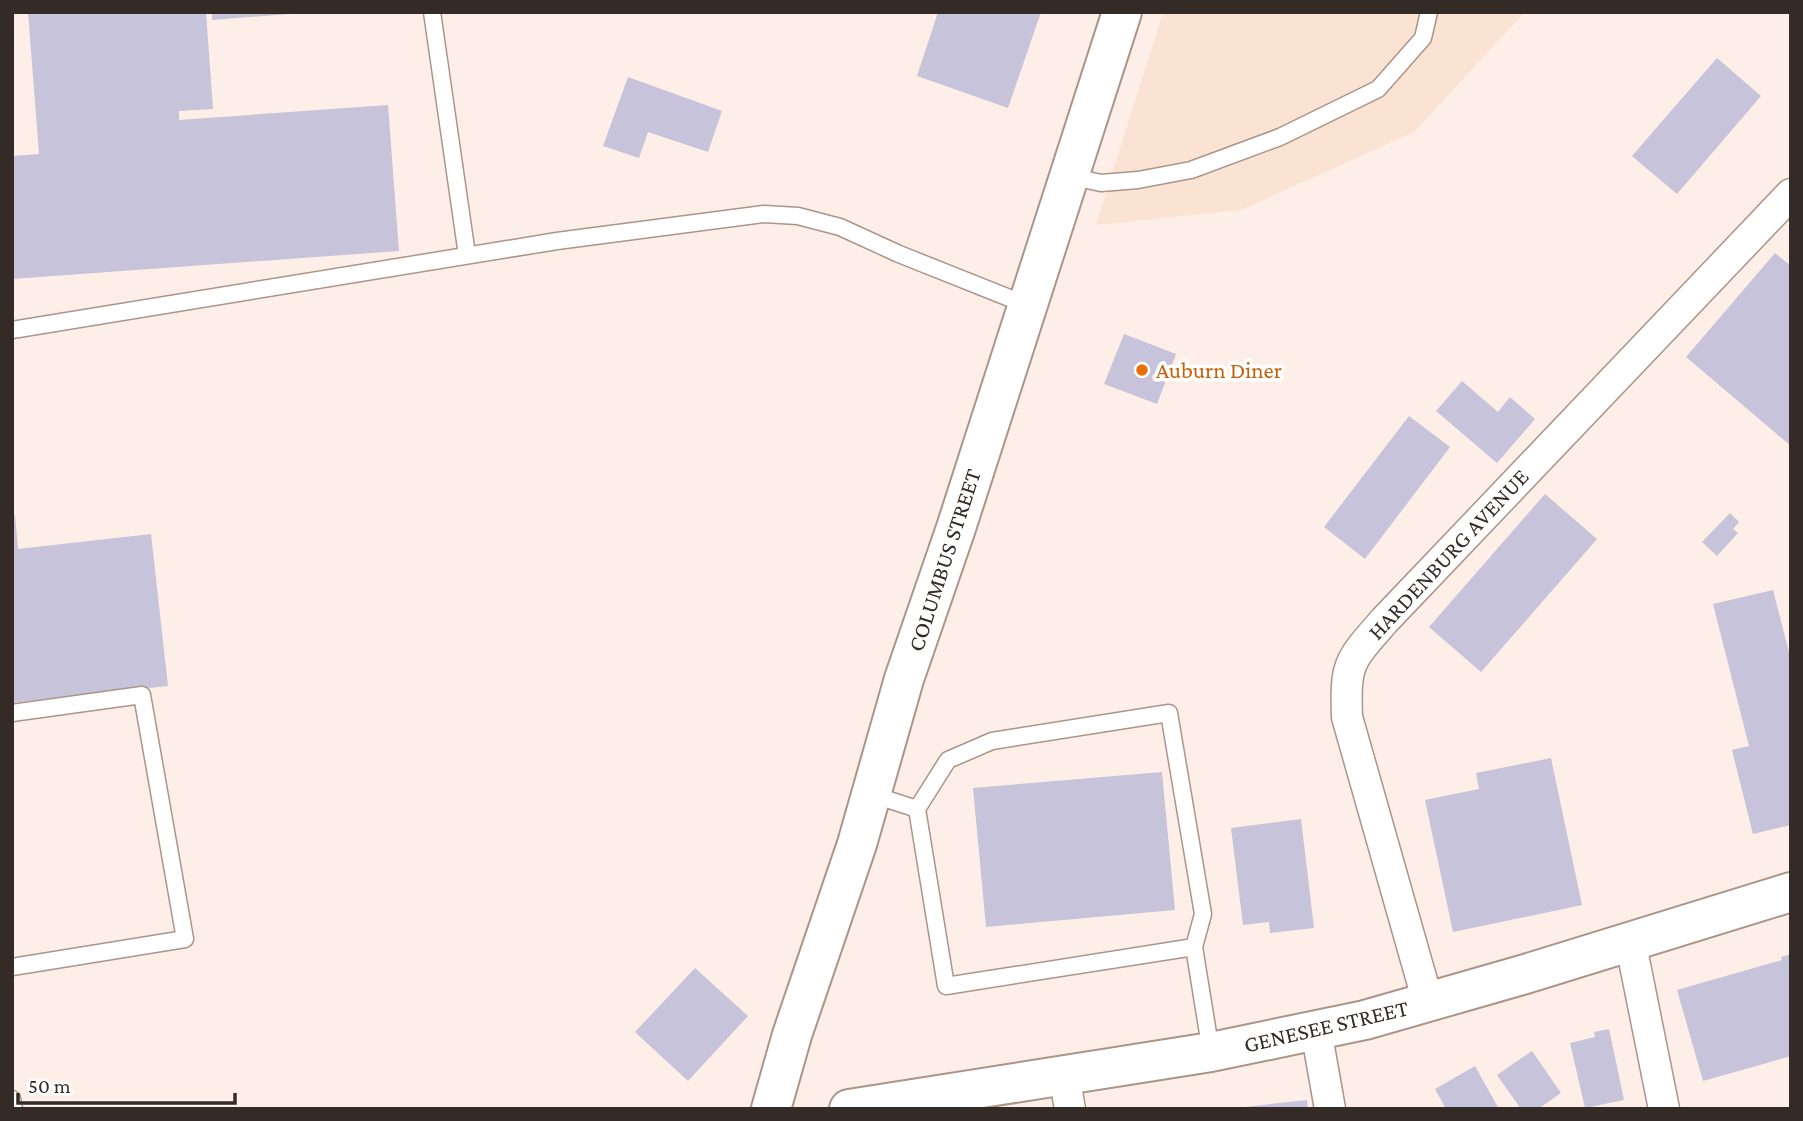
<svg xmlns="http://www.w3.org/2000/svg" width="1803" height="1121" font-family="'Crimson Pro',serif">
  <style>
    .built { fill: #fbe3d4 }
    .building { fill: #c6c3da }
    .lines { fill: none; stroke-linecap: round; stroke-linejoin: round }
    .lane-casing { stroke: #aa9588; stroke-width: 19 }
    .street-casing { stroke: #aa9588; stroke-width: 33 }
    .secondary-casing { stroke: #aa9588; stroke-width: 42 }
    .lane { stroke: #fff; stroke-width: 16 }
    .street { stroke: #fff; stroke-width: 30 }
    .secondary { stroke: #fff; stroke-width: 38 }
    .food-dot { fill: #e8710a; stroke: #fff; stroke-width: 2.5 }
    .labels { text-anchor: middle; stroke-width: 7; stroke-linejoin: round; paint-order: stroke }
    .food-label { font-size: 23px; fill: #c56008; stroke: #fff; text-anchor: start }
    .street-label { font-size: 23px; fill: #342b26; stroke: #fff }
  </style>
  <rect width="100%" height="100%" fill="#fdefe7"/>
  <polygon class="built" points="1163,12 1525,12 1414,132 1241,210 1096,225"/>
  <g class="building">
    <polygon points="28,12 206,12 213,109 179,111 179,120 388,105 399,251 12,279 12,156 39,154"/>
    <polygon points="212,12 290,12 290,14 212,20"/>
    <polygon points="938,12 1041,12 1008,108 917,76"/>
    <polygon points="1717,58 1761,96 1677,194 1632,156"/>
    <polygon points="628,77 722,111 708,152 648,132 639,158 603,146"/>
    <polygon points="1775,253 1791,266 1791,446 1686,357"/>
    <polygon points="1124,334 1176,354 1157,404 1104,384"/>
    <polygon points="1462,381 1498,412 1510,397 1535,419 1497,463 1436,411"/>
    <polygon points="1409,416 1450,447 1365,559 1324,527"/>
    <polygon points="1545,494 1597,539 1481,672 1429,627"/>
    <polygon points="1730,513 1739,522 1733,529 1738,533 1717,556 1702,542"/>
    <polygon points="15,515 18,549 151,534 168,686 12,703 12,516"/>
    <polygon points="1773,590 1791,660 1791,825 1753,834 1732,750 1749,746 1713,604"/>
    <polygon points="1551,758 1582,905 1453,932 1425,800 1479,789 1476,773"/>
    <polygon points="1162,772 1175,910 986,927 973,788"/>
    <polygon points="1301,819 1314,928 1270,933 1269,922 1243,925 1231,828"/>
    <polygon points="1791,954 1791,1056 1703,1081 1677,990 1782,960 1781,957"/>
    <polygon points="695,968 748,1016 688,1081 635,1032"/>
    <polygon points="1609,1029 1624,1100 1585,1108 1570,1043 1595,1037 1594,1032"/>
    <polygon points="1532,1051 1561,1093 1538,1109 1521,1109 1497,1075"/>
    <polygon points="1475,1066 1499,1109 1446,1109 1435,1089"/>
    <polygon points="1307,1100 1308,1109 1244,1109 1244,1107"/>
  </g>
  <g class="lines">
    <defs>
      <g id="lane">
        <polyline points="432,12 467,255"/>
        <polyline points="1069,176 1101,183 1138,180 1191,170 1280,137 1378,89 1423,38 1429,12"/>
        <polyline points="12,330 557,241 764,214 798,216 840,227 899,254 1027,305"/>
        <polyline points="12,713 142,695 185,939 12,967"/>
        <polygon points="1169,713 1203,914 1194,947 946,986 917,809 948,760 992,741"/>
        <polyline points="871,794 917,809"/>
        <polyline points="1194,947 1211,1052"/>
        <polyline points="12,1099 14,1109"/>
      </g>
      <g id="street">
        <polyline points="1630,940 1664,1109"/>
        <path d="M1428,1002L1347,717C1345,663 1349,661 1384,621L1791,194"/>
        <polyline points="1316,1030 1330,1109"/>
        <polyline points="1064,1075 1070,1109"/>
      </g>
      <g id="secondary">
        <polyline points="771,1109 792,1035 857,844 904,679 956,528 1122,12"/>
        <polyline points="849,1109 1211,1052 1365,1020 1522,975 1791,892"/>
      </g>
    </defs>
    <use href="#lane" class="lane-casing"/>
    <use href="#street" class="street-casing"/>
    <use href="#secondary" class="secondary-casing"/>
    <use href="#lane" class="lane"/>
    <use href="#street" class="street"/>
    <use href="#secondary" class="secondary"/>
  </g>
  <circle class="food-dot" cx="1142" cy="370" r="7"/>
  <g class="labels">
    <g class="food-label">
      <text x="1156" y="378">Auburn Diner</text>
    </g>
    <g class="street-label">
      <text transform="translate(1448 554) rotate(-47)" y="8">HARDENBURG AVENUE</text>
      <text transform="translate(944 560) rotate(-72)" y="8">COLUMBUS STREET</text>
      <text transform="translate(1326 1026) rotate(-13)" y="8">GENESEE STREET</text>
    </g>
  </g>
  <rect width="1803" height="1121" fill="none" stroke="#342b26" stroke-width="28"/>
  <path d="M18 1093v10h217v-10" fill="none" stroke="#342b26" stroke-width="3.5"/>
  <text x="28" y="1093" font-size="21" fill="#342b26" stroke="#ffffff" stroke-width="5" paint-order="stroke">50 m</text>
</svg>
